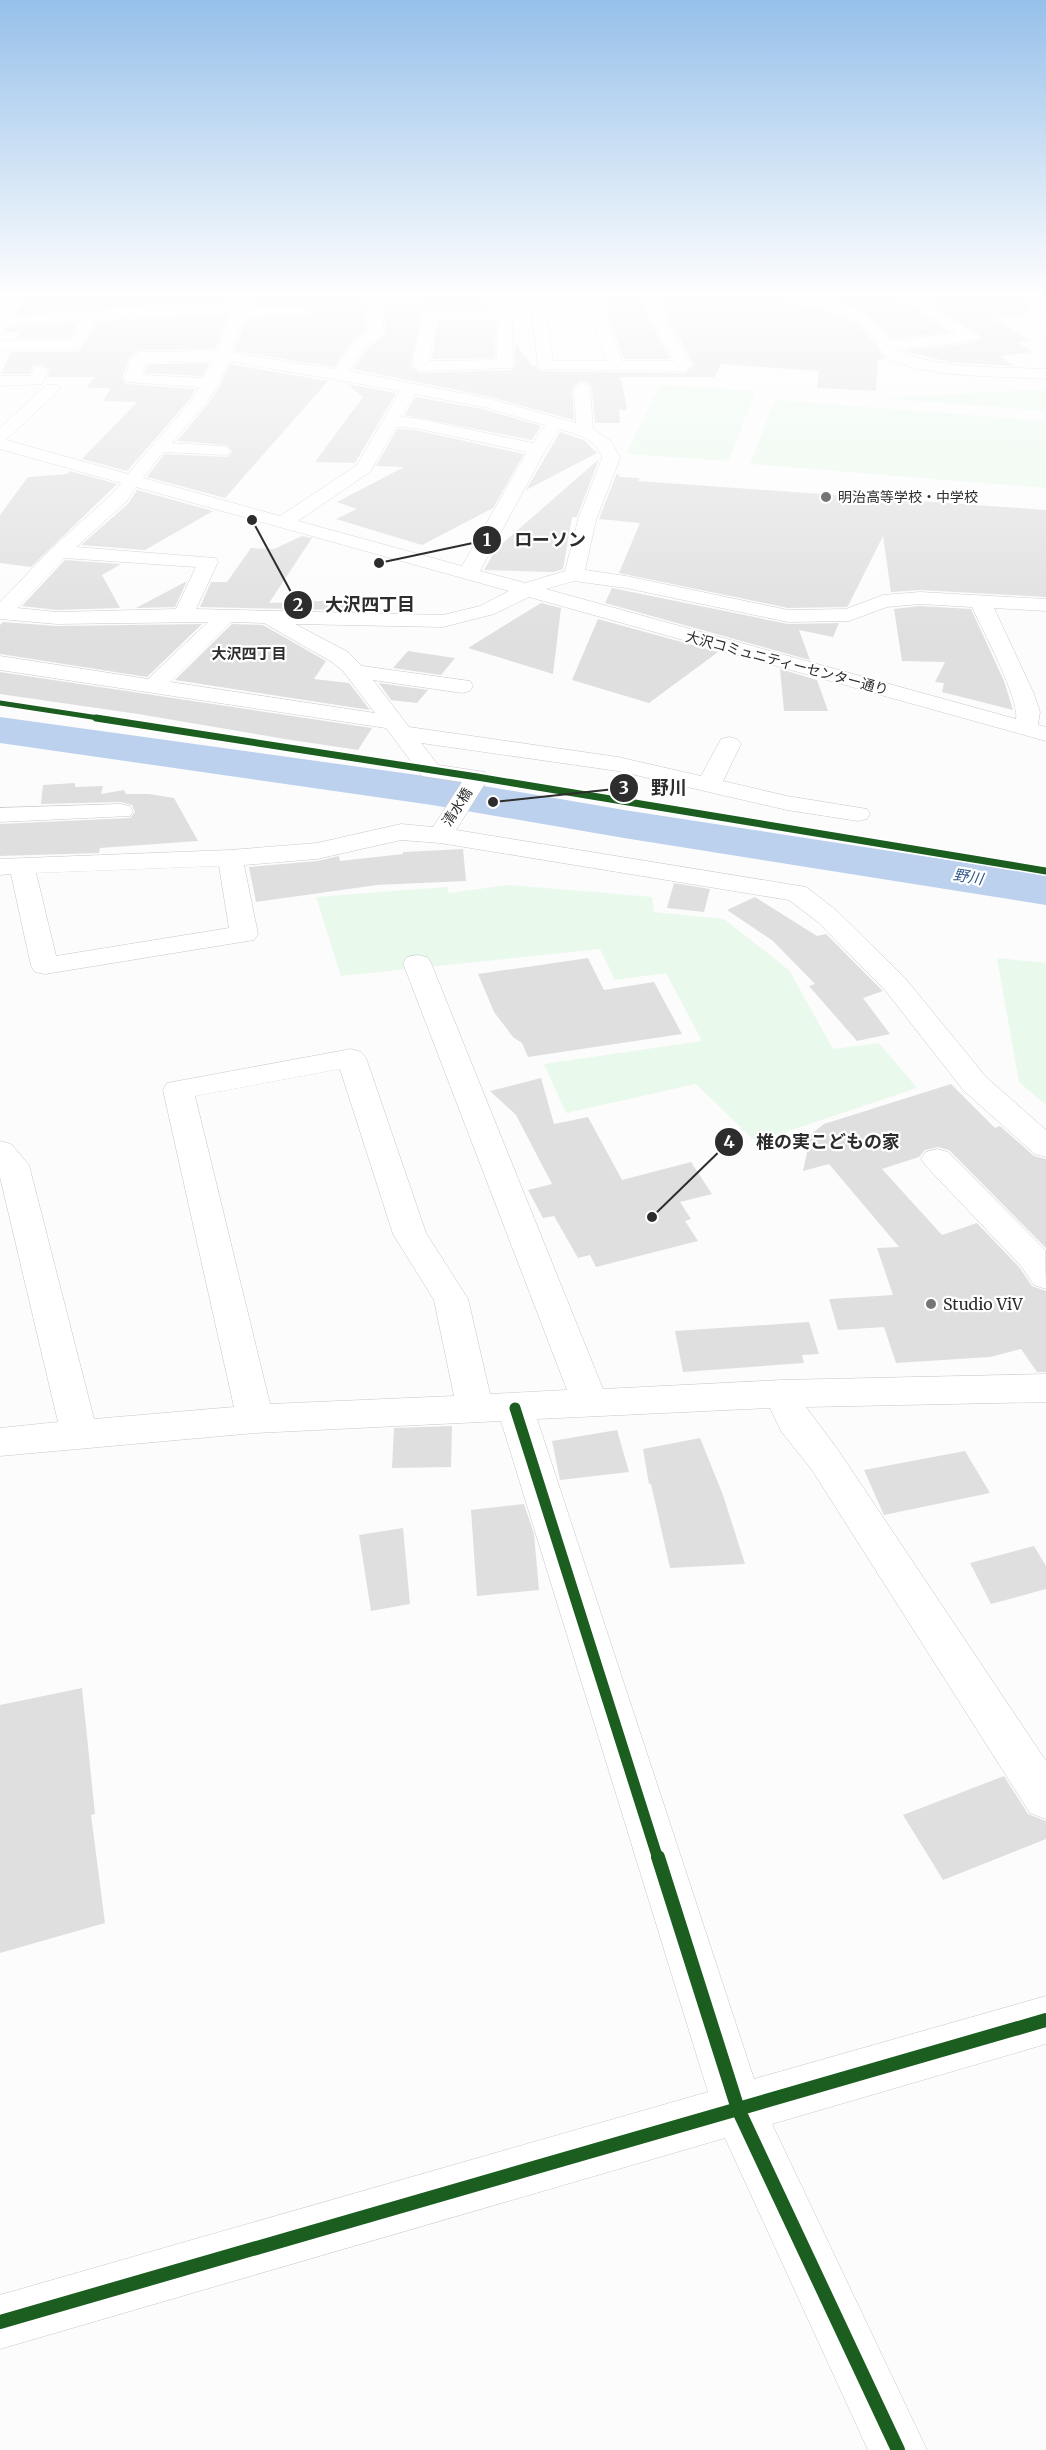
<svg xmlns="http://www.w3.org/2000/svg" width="1046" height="2450" font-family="Merriweather,'Noto Sans JP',serif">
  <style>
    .green { fill: #e9f9ec }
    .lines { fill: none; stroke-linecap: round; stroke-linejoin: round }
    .river { fill: #bcd1ee; fill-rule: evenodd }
    .building { fill: #e0dfe0 }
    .minor-casing { stroke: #c8c8c9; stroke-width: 1 }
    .minor { fill: #fff; fill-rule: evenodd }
    .cycleway-far3-casing { stroke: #fff; stroke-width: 8 }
    .cycleway-far2-casing { stroke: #fff; stroke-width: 10 }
    .cycleway-far1-casing { stroke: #fff; stroke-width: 15 }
    .cycleway-casing { stroke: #fff; stroke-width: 18 }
    .cycleway-far3 { stroke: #1b5e20; stroke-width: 5 }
    .cycleway-far2 { stroke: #1b5e20; stroke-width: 7 }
    .cycleway-far1 { stroke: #1b5e20; stroke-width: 11 }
    .cycleway { stroke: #1b5e20; stroke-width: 14 }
    .poi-dot { fill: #757576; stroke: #fff; stroke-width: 2 }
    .labels { text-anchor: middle; stroke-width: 4.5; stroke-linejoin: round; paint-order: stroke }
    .far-poi-label { font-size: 14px; fill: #2d2d2e; stroke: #fff; text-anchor: start }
    .far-street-label { font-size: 14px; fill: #2d2d2e; stroke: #fff }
    .far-neighbourhood-label { font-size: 15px; font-weight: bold; fill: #2d2d2e; stroke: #fff }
    .far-water-label { font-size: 15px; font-style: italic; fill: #2d5688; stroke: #fff }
    .poi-label { font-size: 16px; fill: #2d2d2e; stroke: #fff; text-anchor: start }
    .leader { fill: none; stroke: #2d2d2e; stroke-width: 2 }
    .callout-dot { fill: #2d2d2e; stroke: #fff; stroke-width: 2 }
    .mark-label { font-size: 18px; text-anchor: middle; font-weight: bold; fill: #fff }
    .callout-label { font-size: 18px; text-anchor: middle; font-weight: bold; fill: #2d2d2e; stroke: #fff; stroke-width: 4.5; stroke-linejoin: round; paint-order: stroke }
  </style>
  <rect width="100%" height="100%" fill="#fcfcfd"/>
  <g class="green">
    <polygon points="661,385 755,391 729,461 626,454"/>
    <polygon points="1046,389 1046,411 881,398"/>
    <polygon points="775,400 1046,421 1046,488 750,464"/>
    <polygon points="509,885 652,897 654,912 724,919 789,970 833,1049 879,1043 917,1088 756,1142 696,1084 566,1113 544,1064 702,1041 666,973 615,980 600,949 341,976 316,897 447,887 449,893"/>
    <polygon points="997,958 1046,963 1046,1105 1019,1082"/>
  </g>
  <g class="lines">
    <polygon class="river" points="0,717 432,777 624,810 1046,875 1046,905 624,838 432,805 0,743"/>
  </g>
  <g class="building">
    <polygon points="26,296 232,296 230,304 126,306 15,315"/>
    <polygon points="250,296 362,296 362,300 365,300 366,332 354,339 334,367 235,351 246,319 304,318 313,313 304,306 249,306"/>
    <polygon points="420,296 482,296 490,307 423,309 410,366 420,373 511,370 515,365 515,342 532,366 536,366 540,371 685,373 694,365 656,296 782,296 785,301 826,311 854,323 867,333 886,359 878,360 876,391 817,388 819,371 721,364 715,377 619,377 622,383 627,410 619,410 620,423 595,423 592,388 589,383 581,381 572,388 574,420 486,396 353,369 368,348 386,335 384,301 420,301"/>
    <polygon points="602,296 637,296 670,359 624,359"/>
    <polygon points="819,296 895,296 950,332 891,339 883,327 859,309"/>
    <polygon points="920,296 1027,296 1028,314 993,319 1032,341 1018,343 1033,352 1001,356 1013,366 950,362 905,351 973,343 983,337"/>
    <polygon points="227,317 215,349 140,350 130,356 122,378 126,384 195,389 190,399 127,471 82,459 137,402 103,401 111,388 86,388 95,377 47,377 50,370 41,364 33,366 29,374 1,374 11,352 75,352 81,350 98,321"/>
    <polygon points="438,320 496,320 495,358 432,359"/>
    <polygon points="78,323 69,338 17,338 20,332 5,332 7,328"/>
    <polygon points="209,363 203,376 145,373 148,364"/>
    <polygon points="229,364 328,381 225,498 147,477 164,454 227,457 232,452 227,445 177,441 209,403 221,384"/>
    <polygon points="347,384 396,393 355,463 315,462 363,397"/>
    <polygon points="415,397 483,409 541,426 532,440 405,415"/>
    <polygon points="397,429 415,430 524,454 493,508 422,545 336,519 357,509 337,502 404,467 376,466"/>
    <polygon points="560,432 584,440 597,453 526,490"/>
    <polygon points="599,459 577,517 572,517 563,569 554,572 484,570 496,549"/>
    <polygon points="70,471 117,484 31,567 0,563 0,515 28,477 67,474"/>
    <polygon points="617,473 620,477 640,478 638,481 1046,510 1046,597 920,590 891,592 883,536 848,606 846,607 788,608 619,573 640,523 599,519"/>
    <polygon points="137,490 213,511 145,550 81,545 128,504"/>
    <polygon points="302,536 312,538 269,603 348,600 342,610 200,607 211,582 227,582 251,548 274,549"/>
    <polygon points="65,560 121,564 102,575 120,608 57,610 22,606"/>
    <polygon points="187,581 175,607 136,608"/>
    <polygon points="612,588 788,624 839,623 833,637 799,630 810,660 605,603"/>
    <polygon points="541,603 561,608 553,674 468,648"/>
    <polygon points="920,606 971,609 1004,681 1013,710 942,692 944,683 935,682 945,662 902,661 894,609"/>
    <polygon points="598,619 718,652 649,703 572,680"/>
    <polygon points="3,622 57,626 202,624 147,677 0,654 0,625"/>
    <polygon points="232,624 263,625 326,661 314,679 349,683 370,710 175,680"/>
    <polygon points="408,651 455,658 441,675 393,668"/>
    <polygon points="780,669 817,680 828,711 784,711"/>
    <polygon points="0,672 372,728 358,750 285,739 138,714 0,694"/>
    <polygon points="379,683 428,690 417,703 391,700"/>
    <polygon points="75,783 75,787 103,786 101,794 124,790 126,794 149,794 174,798 198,841 100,848 99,853 0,856 0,824 130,818 135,812 132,805 121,802 41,804 43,785"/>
    <polygon points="463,849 466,881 377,885 256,902 249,867 317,861 339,856 340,861 403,854 403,852"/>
    <polygon points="674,883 710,889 704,912 667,908"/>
    <polygon points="755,897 817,936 826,934 883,991 863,998 890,1034 857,1041 809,986 815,984 773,941 727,910"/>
    <polygon points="588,958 604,990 654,982 682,1034 528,1057 522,1043 513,1037 494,1012 478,974"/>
    <polygon points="541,1078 554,1124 588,1117 622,1180 691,1162 712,1194 680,1202 691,1219 685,1221 698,1241 596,1267 590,1255 578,1258 554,1216 543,1218 528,1190 552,1184 516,1115 490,1091"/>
    <polygon points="951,1084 995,1128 1000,1126 1034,1156 1046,1159 1046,1248 949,1150 938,1147 925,1150 919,1157 882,1169 942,1235 977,1223 1019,1267 1032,1286 1046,1291 1046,1372 1037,1372 1021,1349 990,1357 896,1363 884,1327 838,1330 829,1299 893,1295 877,1248 899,1247 829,1164 803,1171 811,1134 824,1124"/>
    <polygon points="809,1322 819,1354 802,1355 804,1363 683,1372 675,1331"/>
    <polygon points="452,1426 451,1467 392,1468 394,1428"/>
    <polygon points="617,1430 629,1472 560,1480 552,1441"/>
    <polygon points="700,1438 723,1495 745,1564 670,1568 651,1484 649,1484 643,1449"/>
    <polygon points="965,1451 990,1493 884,1515 864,1470"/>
    <polygon points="524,1504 534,1534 539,1590 477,1596 471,1510"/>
    <polygon points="403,1528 410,1604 371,1611 359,1535"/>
    <polygon points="1034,1546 1046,1566 1046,1589 991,1604 970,1563"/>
    <polygon points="82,1688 95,1814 91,1815 105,1923 0,1953 0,1705"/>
    <polygon points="1004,1776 1028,1814 1046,1821 1046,1839 943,1880 903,1815"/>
  </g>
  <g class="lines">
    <defs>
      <g id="minor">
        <path d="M234,296H248L246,308H304L311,312L304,316L244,317L232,353L335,369L356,340L368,333L367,296H381L384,335L366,346L349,371L486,398L576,423L574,388L582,383L588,385L590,388L593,429L611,441L620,458L596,520L585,570L626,576L788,610L846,609L883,595L920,592L1046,599V611L994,608L1034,694L1040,712L1038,725L1046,727V741L529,597L494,614L443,627L295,624L348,652L362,666L470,681L473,686L470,691L462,693L373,680L409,727L618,757L701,776L721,739L729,737L737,739L741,744L723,781L787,796L867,809L870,814L867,819L858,821L787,810L618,771L421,743L438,765L485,772L489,777L456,830L806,887L836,910L905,978L986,1077L1046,1130V1157L1035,1154L964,1091L885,990L818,922L789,900L440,843L401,840L317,859L244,865L258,934L254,940L45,974L35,972L31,966L11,874L0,875V859L230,850L317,843L401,824L433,827L462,782L422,776L386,728L0,670V656L148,679L208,622L57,624L0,619V602L52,548L112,494L121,483L0,449V428L46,385H58L60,388L58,391L6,440L128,474L192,400L199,387L126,382L124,379L132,357L140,352L217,351L230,315L97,319L80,348L75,350H0V340H70L82,320L0,326V318L126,308L232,306ZM213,361L204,378L142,375L146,362ZM228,361L400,391L357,465L280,516L143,478L163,452L227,455L230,451L227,447L221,446L172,443L207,402L219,383ZM414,394L484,407L545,425L533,443L415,418L401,417ZM396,427L415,428L527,452L462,566L298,521L370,472ZM559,429C577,434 596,438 602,458L578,520L565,571L525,583L480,571L546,449ZM136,487L509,591L480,606L443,615L196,609L218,562L215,558L76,547L126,502ZM64,558L196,567L176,609L57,612L17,608ZM574,581L626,588L788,622L849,621L887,607L920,604L972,607C982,629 1020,699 1016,719L546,589ZM231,622L264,623L332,662L343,671L375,713L170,682ZM219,866L229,928L56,956L36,873Z"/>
        <polygon points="530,296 544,296 553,361 607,361 585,296 599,296 622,361 674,361 639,296 653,296 692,366 684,371 540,369 538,366"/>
        <path d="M784,296C822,296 870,304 890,341L957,333L897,296H915L981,336L973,341L896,350C935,369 1003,367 1046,369V379C1003,376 933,378 894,361C878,354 877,337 864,327C842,310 812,306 786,299Z"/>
        <path d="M505,309L512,313L513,365L511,368L420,371L412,366L424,311ZM436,318H498L497,360L429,361Z"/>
        <polygon points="40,366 48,371 42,384 0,386 0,376 30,376 34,368"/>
        <polygon points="121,804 130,806 133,811 130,816 0,822 0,808"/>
        <path d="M417,955L427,957L431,963L603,1389L782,1380L1046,1374V1402L806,1407L838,1450L1046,1761V1819L1030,1813L812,1470L781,1431L770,1408L537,1419L754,2079L1046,1996V2044L772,2124L927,2450H868L725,2138L0,2349V2295L708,2092L501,1421L255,1433L0,1456V1428L58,1422L0,1177V1141L11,1144L29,1165L94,1419L234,1407L163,1090L167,1083L178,1081L351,1049L361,1052L366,1058L426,1233L468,1299L490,1394L567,1390L403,963L407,957ZM340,1069L393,1234L434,1300L454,1396L270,1404L195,1096Z"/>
        <polygon points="937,1149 948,1152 1045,1250 1046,1289 1034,1285 1021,1266 926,1166 921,1159 926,1152"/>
      </g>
    </defs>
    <use href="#minor" class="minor-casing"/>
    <use href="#minor" class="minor"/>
    <defs>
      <polyline id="cycleway-far3" points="0,703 105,719"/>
      <polyline id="cycleway-far2" points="96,718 477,777 1046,871"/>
      <polyline id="cycleway-far1" points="515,1408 658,1859"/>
      <g id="cycleway">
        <polyline points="658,1857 738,2109 898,2450"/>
        <polyline points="0,2322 1046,2020"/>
      </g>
    </defs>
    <use href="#cycleway-far3" class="cycleway-far3-casing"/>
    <use href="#cycleway-far2" class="cycleway-far2-casing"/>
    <use href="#cycleway-far1" class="cycleway-far1-casing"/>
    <use href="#cycleway" class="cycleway-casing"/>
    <use href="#cycleway-far3" class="cycleway-far3"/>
    <use href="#cycleway-far2" class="cycleway-far2"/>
    <use href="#cycleway-far1" class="cycleway-far1"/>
    <use href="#cycleway" class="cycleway"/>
  </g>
  <linearGradient id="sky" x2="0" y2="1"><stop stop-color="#96c0ea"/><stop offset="0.46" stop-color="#fefefe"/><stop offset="1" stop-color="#fefefe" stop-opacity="0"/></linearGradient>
  <rect width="1046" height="639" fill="url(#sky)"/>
  <g class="poi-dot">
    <circle cx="826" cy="497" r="6"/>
    <circle cx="931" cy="1304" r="6"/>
  </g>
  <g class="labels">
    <g class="far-poi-label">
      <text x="838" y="502">明治高等学校・中学校</text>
    </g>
    <g class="far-street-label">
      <text transform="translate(787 663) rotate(15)" y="5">大沢コミュニティーセンター通り</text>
      <text transform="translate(457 807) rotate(-57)" y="5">清水橋</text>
    </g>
    <g class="far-neighbourhood-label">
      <text x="249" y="659">大沢四丁目</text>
    </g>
    <g class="far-water-label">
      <text transform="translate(968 877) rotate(9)" y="5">野川</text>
    </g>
    <g class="poi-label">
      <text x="943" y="1310">Studio ViV</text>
    </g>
  </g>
  <path class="leader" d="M379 563L487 540M252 520L298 605M493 802L624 788M652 1217L729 1142"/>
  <g class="callout-dot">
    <circle cx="379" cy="563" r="6"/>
    <circle cx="252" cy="520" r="6"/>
    <circle cx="493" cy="802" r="6"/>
    <circle cx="652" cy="1217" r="6"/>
    <circle cx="487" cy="540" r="15"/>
    <circle cx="298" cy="605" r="15"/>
    <circle cx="624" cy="788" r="15"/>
    <circle cx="729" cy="1142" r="15"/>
  </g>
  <g class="mark-label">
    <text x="487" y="546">1</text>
    <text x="298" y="611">2</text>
    <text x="624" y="794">3</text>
    <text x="729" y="1148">4</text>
  </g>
  <g class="callout-label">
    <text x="550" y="546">ローソン</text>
    <text x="370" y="611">大沢四丁目</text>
    <text x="669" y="794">野川</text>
    <text x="828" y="1148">椎の実こどもの家</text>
  </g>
</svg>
